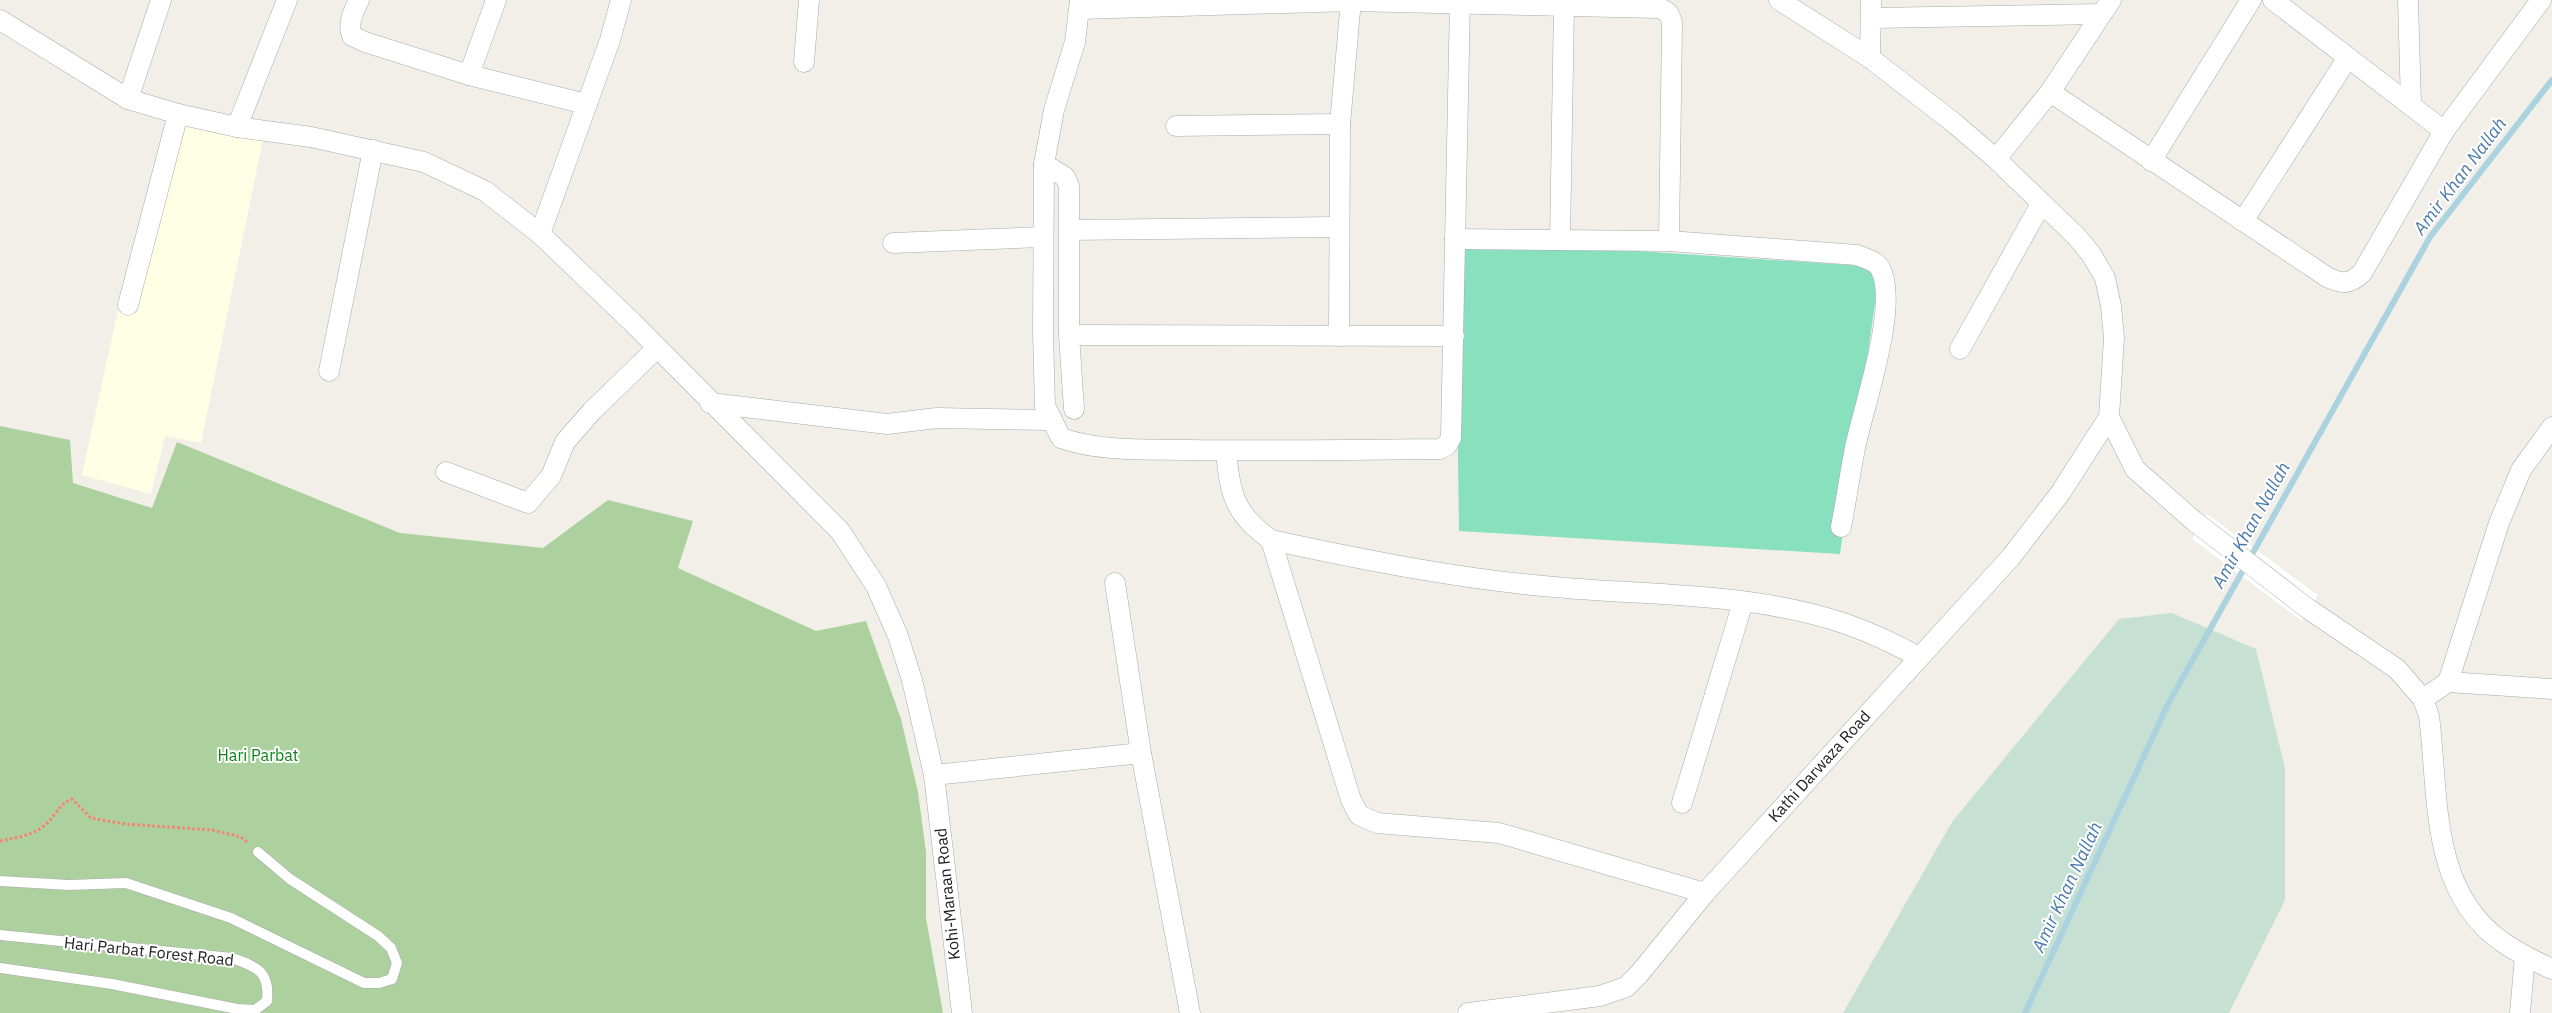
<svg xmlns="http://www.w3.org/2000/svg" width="2552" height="1013" font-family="'IBM Plex Sans',sans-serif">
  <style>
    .education { fill: #ffffe5 }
    .forest { fill: #add19e }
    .wetland { fill: #c6e0d4 }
    .pitch { fill: #88e0be }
    .pier { fill: #fff }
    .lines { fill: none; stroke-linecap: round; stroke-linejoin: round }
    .stream { stroke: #aad3df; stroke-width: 6 }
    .lane-casing { stroke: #a9a9a9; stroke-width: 11 }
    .street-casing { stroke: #a9a9a9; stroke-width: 21 }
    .path { stroke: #fa8072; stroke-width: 3; stroke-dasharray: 2.5 2.5; stroke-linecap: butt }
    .lane { stroke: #fff; stroke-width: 10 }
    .street { stroke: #fff; stroke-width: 20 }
    .labels { text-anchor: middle; stroke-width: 4; stroke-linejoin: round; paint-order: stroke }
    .park-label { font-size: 16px; fill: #0c8416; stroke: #fff }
    .street-label { font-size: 16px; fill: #222; stroke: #fff }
    .water-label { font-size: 18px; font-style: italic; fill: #4a7aab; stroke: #fff }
  </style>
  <rect width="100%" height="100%" fill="#f2efe9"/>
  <polygon class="education" points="184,121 263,139 201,443 165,436 151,494 82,475 118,310 136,314"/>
  <polygon class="forest" points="0,426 70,440 73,483 152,508 177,442 400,533 543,548 608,500 693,521 678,568 816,631 866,621 901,719 918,792 926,852 926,918 943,1013 0,1013"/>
  <polygon class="wetland" points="2172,613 2256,649 2285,768 2285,900 2229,1013 1843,1013 1952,822 2119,619"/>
  <polygon class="pitch" points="1455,239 1880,267 1840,554 1459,531"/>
  <polygon class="pier" points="2207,514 2318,595 2302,621 2192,539"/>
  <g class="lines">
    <polyline class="stream" points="2025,1013 2168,704 2430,237 2552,80"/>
    <defs>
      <g id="lane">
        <polyline points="0,881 69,885 126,883 231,918 364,983 379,983 392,979 397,963 391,948 378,936 290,879 258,852"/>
        <path d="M0,935L232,958C257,967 270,971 267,1001L255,1010L237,1009L112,984L0,968"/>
      </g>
      <g id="street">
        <path d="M359,0C354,11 347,23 352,36L365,42L469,75L586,104"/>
        <path d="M1080,0L1075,42L1054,110L1044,164L1043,334L1045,406L1061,438C1100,452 1147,449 1189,450C1272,451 1356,450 1440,449L1447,445L1451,438L1460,0"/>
        <path d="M1779,0L1870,58L1954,123L1996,159L2076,236L2091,254L2105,278L2111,306L2114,338L2109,417L2135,469L2194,521L2307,608L2397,669L2423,699L2429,716C2439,793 2429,890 2501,941C2517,953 2535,961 2552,969"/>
        <polyline points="2273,0 2444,131"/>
        <polyline points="2408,0 2411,105"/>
        <path d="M1080,9L1351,1L1659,8C1668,11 1670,14 1672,23L1669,241"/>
        <polyline points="1872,18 2101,14"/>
        <polyline points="0,20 128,99 178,114 237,127 311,137 424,162 485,191 540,234 632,322 840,531 876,586 898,636 912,680 934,775 962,1013"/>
        <polyline points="1870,58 1871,0"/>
        <polyline points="804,62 809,0"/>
        <polyline points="469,75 496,0"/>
        <path d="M2050,92L2327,277C2342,284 2349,285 2362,273L2444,131L2541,0"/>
        <polyline points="128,99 161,0"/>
        <polyline points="1176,126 1340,124"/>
        <polyline points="237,127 287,0"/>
        <polyline points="1996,159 2050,92 2111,0"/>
        <polyline points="2151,161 2251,0"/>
        <polyline points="1044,164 1065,177 1069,186 1069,335 1074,409"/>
        <polyline points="2243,221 2347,59"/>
        <polyline points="1070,230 1338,227"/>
        <polyline points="540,234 610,40 621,0"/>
        <path d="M1455,239L1669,241L1857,255C1864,258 1876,261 1880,268C1900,304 1863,408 1855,448C1850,474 1846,501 1841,527"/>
        <polyline points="1560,240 1564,5"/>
        <polyline points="893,243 1043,237"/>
        <polyline points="128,305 178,114"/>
        <polyline points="1069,335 1454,336"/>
        <polyline points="1339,336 1340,124 1351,0"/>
        <polyline points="1960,349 2041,204"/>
        <polyline points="329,371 373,150"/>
        <polyline points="710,403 887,424 937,418 1051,420"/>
        <path d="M1226,451C1230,494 1234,514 1271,540C1364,560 1459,579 1554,587C1651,596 1753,592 1846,624C1872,633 1895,644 1919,657"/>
        <polyline points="446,472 528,503 551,476 565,442 592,411 657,348"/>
        <polyline points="1271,540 1351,800 1359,815 1377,823 1499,833 1705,893"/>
        <polyline points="1115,583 1141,753 1190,1013"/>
        <polyline points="2448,682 2552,689"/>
        <polyline points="2423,699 2448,682 2499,523 2521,470 2552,427"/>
        <polyline points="934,775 1141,753"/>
        <polyline points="1682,803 1743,602"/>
        <polyline points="1468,1013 1600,996 1626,987 1639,974 1705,893 2011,557 2061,492 2109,417"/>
        <polyline points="2520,1013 2525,956"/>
      </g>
    </defs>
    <use href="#lane" class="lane-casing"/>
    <use href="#street" class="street-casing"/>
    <path class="path" d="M0,841C19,837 37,835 50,820C58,811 61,803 72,799L91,818L125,824L212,830L241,837L248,843"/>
    <use href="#lane" class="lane"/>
    <use href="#street" class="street"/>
  </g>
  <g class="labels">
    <g class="park-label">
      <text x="258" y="761">Hari Parbat</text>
    </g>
    <g class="street-label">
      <text transform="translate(1819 766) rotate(-48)" y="6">Kathi Darwaza Road</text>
      <text transform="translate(947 894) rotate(-96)" y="6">Kohi-Maraan Road</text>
      <text transform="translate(149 951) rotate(6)" y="6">Hari Parbat Forest Road</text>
    </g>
    <g class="water-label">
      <text transform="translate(2460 176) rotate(-53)" y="6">Amir Khan Nallah</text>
      <text transform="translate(2251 525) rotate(-61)" y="6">Amir Khan Nallah</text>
      <text transform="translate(2067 887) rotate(-65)" y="6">Amir Khan Nallah</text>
    </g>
  </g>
</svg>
